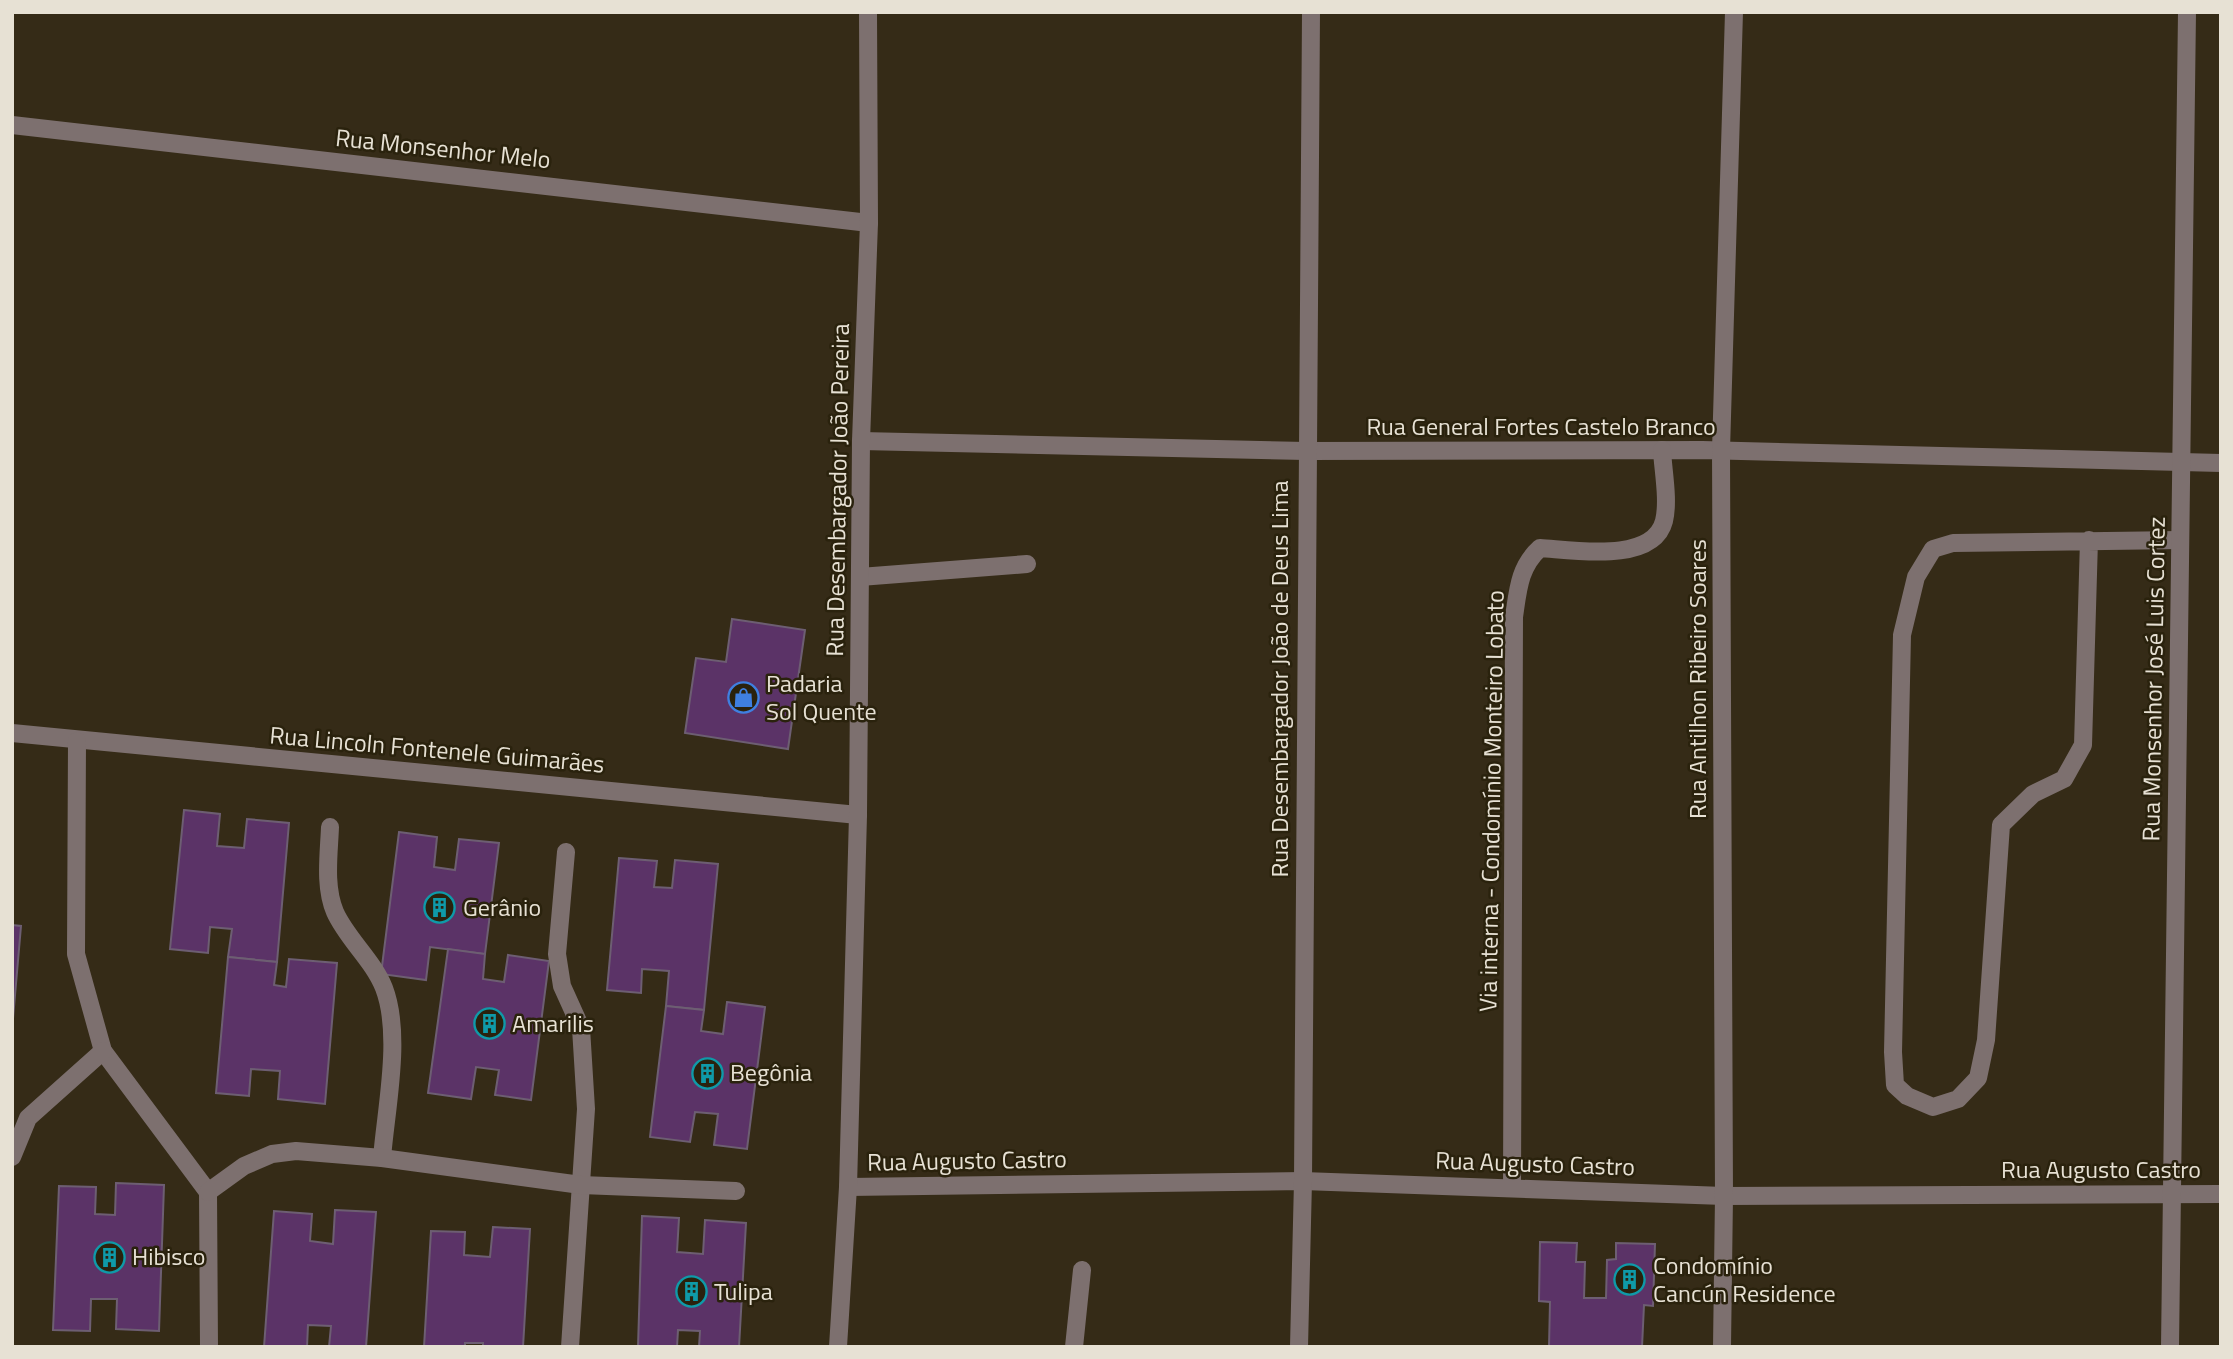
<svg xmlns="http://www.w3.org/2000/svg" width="2233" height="1359" font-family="'Titillium Web',sans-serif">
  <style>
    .building { fill: #5b3367; stroke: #6d5e72; stroke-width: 2 }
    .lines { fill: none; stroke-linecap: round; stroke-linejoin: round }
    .minor { stroke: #7d706f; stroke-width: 18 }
    .labels { text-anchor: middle; stroke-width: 5; stroke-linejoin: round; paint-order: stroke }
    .street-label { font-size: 24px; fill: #e7e1d4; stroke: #2a220d }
    .poi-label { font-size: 24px; fill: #e7e1d4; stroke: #2a220d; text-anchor: start }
  </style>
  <rect width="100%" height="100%" fill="#352b17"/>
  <g class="building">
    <polygon points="732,619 805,630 788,749 685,733 696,658 726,662"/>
    <polygon points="184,810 220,814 217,846 244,848 247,819 289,823 277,962 228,957 232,929 210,927 208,953 170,949"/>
    <polygon points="399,832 437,837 434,867 455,870 459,839 499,843 485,954 430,947 426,980 381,974"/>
    <polygon points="619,858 657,861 654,887 672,888 675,860 718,864 704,1010 666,1006 669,971 642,969 641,993 607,990"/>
    <polygon points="12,925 21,926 12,1030"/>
    <polygon points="448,949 485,954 483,979 504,982 508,955 549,961 531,1100 495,1095 499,1070 476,1067 471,1099 428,1093"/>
    <polygon points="228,957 277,962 274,985 286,987 289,959 337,963 325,1104 278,1099 280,1071 251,1069 249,1096 216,1093"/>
    <polygon points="727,1002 765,1007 747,1149 714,1145 718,1114 695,1112 690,1142 650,1137 666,1006 704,1010 701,1031 723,1034"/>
    <polygon points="116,1183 164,1185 159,1331 116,1329 117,1299 91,1299 90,1331 53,1330 59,1186 96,1187 95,1214 115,1215"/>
    <polygon points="335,1210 376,1212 366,1347 329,1347 331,1326 308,1325 307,1347 264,1347 274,1211 312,1214 310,1241 333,1244"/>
    <polygon points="642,1216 679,1218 677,1252 703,1254 705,1220 746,1223 739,1347 699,1347 700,1331 678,1330 677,1347 638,1347"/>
    <polygon points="493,1227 530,1229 523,1347 483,1347 483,1343 465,1343 465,1347 424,1347 431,1231 465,1232 464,1255 490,1257"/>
    <polygon points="1540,1242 1577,1243 1576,1262 1585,1262 1584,1298 1606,1298 1607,1260 1616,1259 1616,1243 1655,1244 1653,1306 1644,1305 1642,1347 1549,1347 1550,1302 1539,1301"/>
  </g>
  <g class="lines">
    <g class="minor">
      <polyline points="12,125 869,223"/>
      <polyline points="861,441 1306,451 1702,450 2221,463"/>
      <polyline points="2089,540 2083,745 2064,779 2033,794 2001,825 1986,1040 1978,1078 1958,1099 1933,1107 1907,1096 1895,1085 1893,1052 1902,635 1916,577 1933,549 1953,543 2180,540"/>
      <polyline points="860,577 1027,564"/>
      <polyline points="12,733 858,815"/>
      <polyline points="77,741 76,954 103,1051 208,1192 209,1347"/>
      <path d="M330,827C329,854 324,886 335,912C347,939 373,960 384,988C402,1035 386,1108 382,1158"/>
      <polyline points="566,852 557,954 562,986 581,1028 586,1109 570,1347"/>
      <polyline points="12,1157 28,1118 103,1051"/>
      <path d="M1512,1186L1514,617C1518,590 1519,567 1540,548C1573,550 1653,564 1664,521C1669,500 1663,471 1662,450"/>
      <polyline points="848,1187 1303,1181 1724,1196 2221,1194"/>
      <polyline points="208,1192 244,1166 272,1154 296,1151 382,1158 581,1185 736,1191"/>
      <polyline points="838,1347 848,1187 858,815 861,441 869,223 868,12"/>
      <polyline points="1074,1347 1082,1270"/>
      <polyline points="1299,1347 1303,1181 1311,12"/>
      <polyline points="1722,1347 1724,1196 1721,450 1734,12"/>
      <polyline points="2170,1347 2187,12"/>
    </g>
  </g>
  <defs>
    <symbol id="shop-ring" viewBox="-11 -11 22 22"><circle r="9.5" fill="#2a220d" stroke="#3f7fe0" stroke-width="1.5"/><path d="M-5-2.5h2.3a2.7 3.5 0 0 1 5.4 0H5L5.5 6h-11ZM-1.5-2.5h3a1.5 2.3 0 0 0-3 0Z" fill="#3f7fe0"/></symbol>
    <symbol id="building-ring" viewBox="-11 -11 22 22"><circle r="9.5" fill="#2a220d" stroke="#0f9aa8" stroke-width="1.5"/><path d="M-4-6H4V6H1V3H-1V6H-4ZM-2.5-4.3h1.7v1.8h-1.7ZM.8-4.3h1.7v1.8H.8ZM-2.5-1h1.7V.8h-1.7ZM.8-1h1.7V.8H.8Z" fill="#0f9aa8"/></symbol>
  </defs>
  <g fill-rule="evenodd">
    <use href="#shop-ring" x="726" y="680" width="35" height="35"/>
    <use href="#building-ring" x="422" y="890" width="35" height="35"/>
    <use href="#building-ring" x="472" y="1006" width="35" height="35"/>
    <use href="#building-ring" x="690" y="1056" width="35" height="35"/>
    <use href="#building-ring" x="92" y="1240" width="35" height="35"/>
    <use href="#building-ring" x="1612" y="1262" width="35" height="35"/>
    <use href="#building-ring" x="674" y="1274" width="35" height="35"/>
  </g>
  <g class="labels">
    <g class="street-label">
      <text transform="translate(443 149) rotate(6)" y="8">Rua Monsenhor Melo</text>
      <text x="1541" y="435">Rua General Fortes Castelo Branco</text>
      <text transform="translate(838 490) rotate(-89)" y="8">Rua Desembargador João Pereira</text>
      <text transform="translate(1280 679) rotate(-90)" y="8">Rua Desembargador João de Deus Lima</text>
      <text transform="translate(1698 679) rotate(-90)" y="8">Rua Antilhon Ribeiro Soares</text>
      <text transform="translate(2154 679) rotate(-89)" y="8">Rua Monsenhor José Luis Cortez</text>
      <text transform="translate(437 750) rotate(5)" y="8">Rua Lincoln Fontenele Guimarães</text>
      <text transform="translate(1492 801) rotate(-89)" y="8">Via interna - Condomínio Monteiro Lobato</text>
      <text transform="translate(967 1161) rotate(-1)" y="8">Rua Augusto Castro</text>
      <text transform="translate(1535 1164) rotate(2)" y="8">Rua Augusto Castro</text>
      <text x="2101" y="1178">Rua Augusto Castro</text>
    </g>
    <g class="poi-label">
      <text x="766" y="692">Padaria<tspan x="766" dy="28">Sol Quente</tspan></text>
      <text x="463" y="916">Gerânio</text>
      <text x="512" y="1032">Amarilis</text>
      <text x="730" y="1081">Begônia</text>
      <text x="132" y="1265">Hibisco</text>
      <text x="1653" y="1274">Condomínio<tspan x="1653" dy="28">Cancún Residence</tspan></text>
      <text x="714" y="1300">Tulipa</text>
    </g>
  </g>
  <rect width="2233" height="1359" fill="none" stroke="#e7e1d4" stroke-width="28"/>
</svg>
